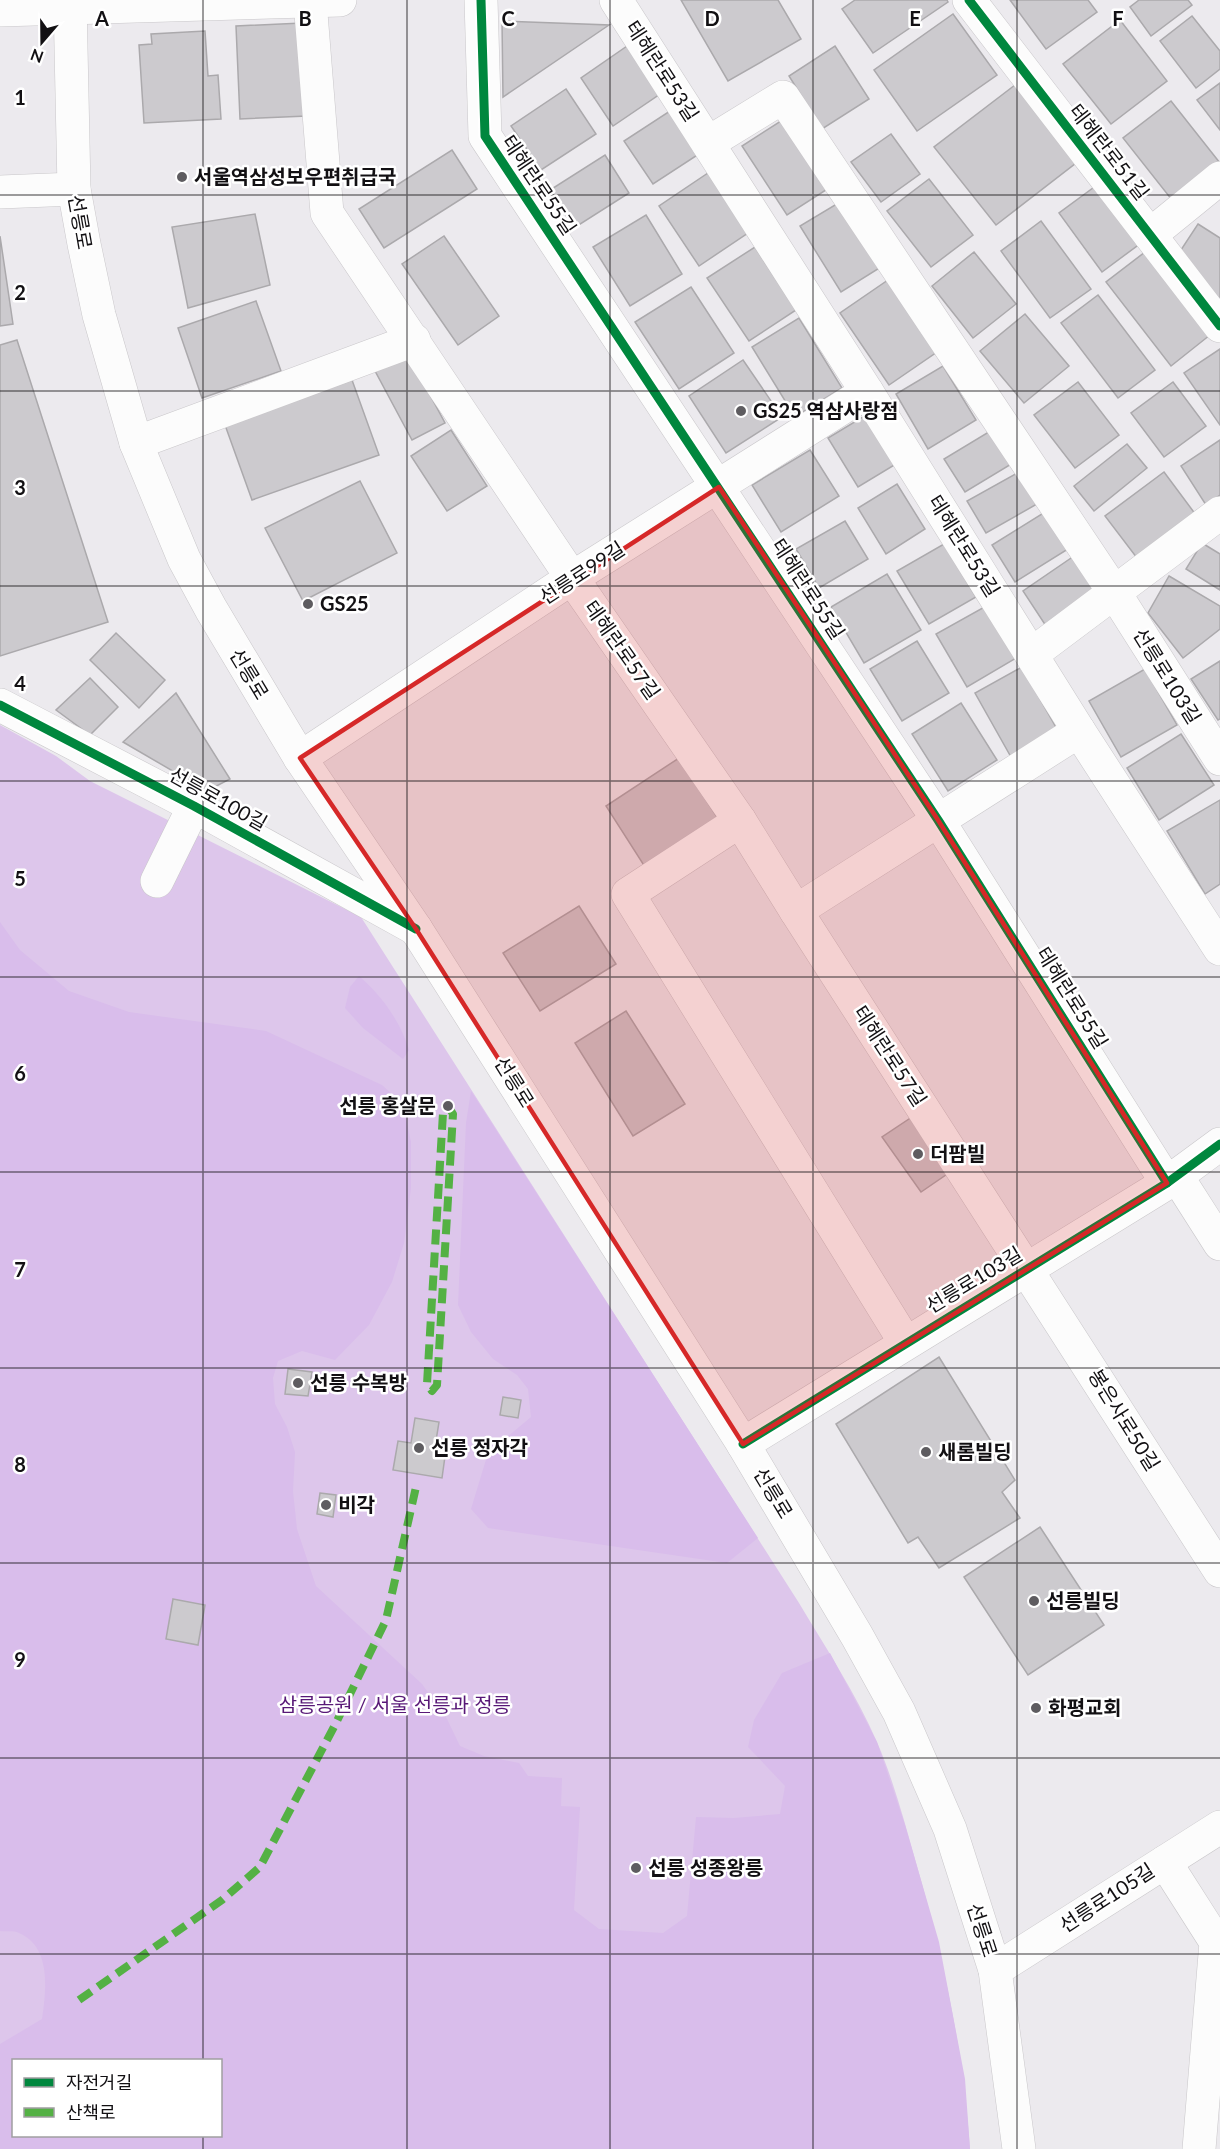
<svg xmlns="http://www.w3.org/2000/svg" width="1220" height="2149" font-family="Lato,'Noto Sans KR',sans-serif">
  <style>
    .green { fill: #ddc6eb; fill-rule: evenodd }
    .forest { fill: #d9bdeb; fill-rule: evenodd }
    .building { fill: #cccace; stroke: #aba9ac; stroke-width: 1.5 }
    .lines { fill: none; stroke-linecap: round; stroke-linejoin: round }
    .minor-casing { stroke: #c9c7ca; stroke-width: 34 }
    .major-casing { stroke: #c9c7ca; stroke-width: 34 }
    .minor { stroke: #fcfcfc; stroke-width: 33 }
    .major { stroke: #fcfcfc; stroke-width: 33 }
    .quiet { stroke: #54b144; stroke-width: 8; stroke-dasharray: 15 8; stroke-linecap: butt }
    .cycleway-casing { stroke: #fff; stroke-width: 13 }
    .cycleway { stroke: #00873e; stroke-width: 9 }
    .marked { fill: #d62828; fill-opacity: 0.2; stroke: #d62828; stroke-width: 4.5; stroke-linejoin: round }
    .grid { fill: none; stroke: #121013; stroke-width: 1.5; stroke-opacity: 0.55 }
    .poi-dot { fill: #5e5c60; stroke: #fff; stroke-width: 2 }
    .labels { text-anchor: middle; stroke-width: 5; stroke-linejoin: round; paint-order: stroke }
    .street-label { font-size: 20px; fill: #121013; stroke: #fff }
    .poi-label { font-size: 20px; font-weight: bold; fill: #121013; stroke: #fff; text-anchor: start }
    .park-label { font-size: 20px; fill: #581877; stroke: #fff }
    .grid-label { font-size: 20px; text-anchor: middle; font-weight: bold; fill: #121013; stroke: #fff; stroke-width: 5; stroke-linejoin: round; paint-order: stroke }
  </style>
  <rect width="100%" height="100%" fill="#eceaee"/>
  <path class="green" d="M0,725L56,756L90,781L361,917L799,1603C826,1648 856,1694 877,1742C893,1779 904,1820 915,1859C943,1957 963,2047 970,2149H0ZM14,2060H220V2136H14Z"/>
  <g class="forest">
    <path d="M0,922L20,950L69,991L129,1012L266,1031L382,1085L403,1104L411,1142V1188L404,1243L392,1282L369,1325L335,1360L302,1351L278,1361L273,1378L275,1404L287,1427L295,1452L293,1491L297,1529L316,1586L422,1684L447,1719L460,1746L484,1756L519,1763L528,1776L562,1778L561,1806L580,1807L574,1910L599,1929L663,1933L687,1916L696,1817L734,1818L780,1814L785,1786L748,1747L754,1720L782,1673L830,1653L877,1742L905,1825L939,1942L965,2079L970,2149H0V2044L42,2019C46,1991 52,1947 19,1933C14,1930 6,1932 0,1931ZM14,2060H220V2136H14Z"/>
    <path d="M359,976C382,996 400,1021 409,1050L403,1059L363,1028L345,1008L350,987Z"/>
    <polygon points="471,1091 758,1538 727,1563 488,1528 471,1509 488,1453 531,1417 528,1389 517,1375 493,1359 471,1332 458,1305 466,1123"/>
  </g>
  <g class="building">
    <polygon points="681,0 778,0 801,39 728,81"/>
    <polygon points="855,0 947,0 948,2 873,53 842,9"/>
    <polygon points="1010,0 1088,0 1097,12 1046,49"/>
    <polygon points="1139,0 1188,0 1192,5 1151,36 1130,7"/>
    <polygon points="953,14 997,75 917,131 874,70"/>
    <polygon points="1192,16 1220,51 1220,69 1196,88 1160,41"/>
    <polygon points="1120,20 1167,81 1111,124 1063,64"/>
    <polygon points="502,21 609,25 503,97"/>
    <polygon points="302,23 307,116 240,119 236,26"/>
    <polygon points="205,31 208,76 218,75 221,119 144,123 139,45 152,44 151,34"/>
    <polygon points="630,44 663,92 613,126 581,78"/>
    <polygon points="835,46 869,99 822,129 789,76"/>
    <polygon points="1220,83 1220,130 1197,100"/>
    <polygon points="1015,85 1076,163 996,225 934,147"/>
    <polygon points="566,89 596,134 541,170 511,126"/>
    <polygon points="1171,101 1220,163 1172,200 1123,138"/>
    <polygon points="673,109 702,152 653,184 624,141"/>
    <polygon points="784,119 829,188 787,215 742,146"/>
    <polygon points="891,134 920,174 881,202 851,162"/>
    <polygon points="452,150 477,189 384,248 359,209"/>
    <polygon points="605,155 629,193 574,228 550,190"/>
    <polygon points="708,173 748,233 699,266 659,206"/>
    <polygon points="929,179 973,235 931,267 887,211"/>
    <polygon points="1097,185 1141,243 1102,272 1059,213"/>
    <polygon points="840,202 881,267 841,292 800,226"/>
    <polygon points="255,214 270,285 188,308 172,227"/>
    <polygon points="646,215 682,274 630,306 593,247"/>
    <polygon points="1041,221 1091,289 1050,318 1001,251"/>
    <polygon points="1198,224 1220,238 1220,301 1177,256"/>
    <polygon points="0,236 13,324 0,326"/>
    <polygon points="444,236 499,316 458,345 402,264"/>
    <polygon points="755,247 796,310 749,341 707,278"/>
    <polygon points="974,252 1016,304 973,338 932,286"/>
    <polygon points="1145,252 1210,335 1171,366 1106,282"/>
    <polygon points="888,280 937,352 889,385 840,313"/>
    <polygon points="691,287 734,353 679,389 635,322"/>
    <polygon points="1098,295 1155,370 1118,398 1061,323"/>
    <polygon points="256,301 281,371 202,398 178,328"/>
    <polygon points="1025,314 1069,366 1024,403 980,351"/>
    <polygon points="799,318 842,388 795,417 752,347"/>
    <polygon points="17,340 108,622 0,656 0,345"/>
    <polygon points="1220,349 1220,425 1184,373"/>
    <polygon points="407,352 445,423 412,440 374,369"/>
    <polygon points="743,360 782,417 726,453 689,396"/>
    <polygon points="943,366 976,420 928,449 896,394"/>
    <polygon points="352,380 379,455 252,500 225,425"/>
    <polygon points="1078,382 1119,435 1075,468 1034,415"/>
    <polygon points="1173,382 1206,426 1164,457 1131,413"/>
    <polygon points="866,415 896,464 858,487 828,438"/>
    <polygon points="451,430 487,486 447,511 411,456"/>
    <polygon points="992,430 1013,463 965,492 944,459"/>
    <polygon points="1220,440 1220,495 1206,505 1181,466"/>
    <polygon points="1127,444 1147,468 1094,511 1074,486"/>
    <polygon points="810,450 839,496 781,532 752,485"/>
    <polygon points="1019,472 1037,504 986,533 967,501"/>
    <polygon points="1164,472 1196,515 1137,558 1105,516"/>
    <polygon points="360,481 397,553 303,601 265,528"/>
    <polygon points="897,484 925,529 886,554 858,508"/>
    <polygon points="1045,512 1068,549 1015,582 992,545"/>
    <polygon points="845,521 868,559 819,588 796,549"/>
    <polygon points="1202,543 1220,554 1220,590 1186,569"/>
    <polygon points="944,544 976,597 929,624 897,571"/>
    <polygon points="1077,554 1101,590 1046,626 1023,591"/>
    <polygon points="887,574 921,630 864,663 831,607"/>
    <polygon points="1169,576 1220,606 1220,629 1183,658 1148,613"/>
    <polygon points="988,605 1018,657 967,687 936,634"/>
    <polygon points="116,633 165,680 139,708 90,660"/>
    <polygon points="917,641 949,693 902,721 870,669"/>
    <polygon points="1220,661 1220,719 1218,720 1191,679"/>
    <polygon points="1022,667 1058,731 1011,757 975,693"/>
    <polygon points="1145,669 1177,725 1121,757 1089,701"/>
    <polygon points="90,678 118,707 90,735 56,710"/>
    <polygon points="176,693 230,779 207,791 123,742"/>
    <polygon points="961,703 997,760 948,791 912,734"/>
    <polygon points="1181,734 1214,785 1159,820 1127,768"/>
    <polygon points="679,758 719,820 645,867 606,806"/>
    <polygon points="1220,800 1220,884 1205,894 1167,831"/>
    <polygon points="579,906 616,964 540,1011 503,953"/>
    <polygon points="626,1011 685,1104 633,1136 575,1043"/>
    <polygon points="915,1115 953,1170 921,1192 882,1137"/>
    <polygon points="939,1357 1015,1480 1002,1492 1020,1518 939,1568 918,1537 908,1543 836,1424"/>
    <polygon points="288,1369 312,1372 308,1396 285,1394"/>
    <polygon points="503,1397 521,1400 518,1418 500,1415"/>
    <polygon points="415,1418 439,1422 435,1447 446,1449 442,1478 393,1470 398,1441 411,1443"/>
    <polygon points="320,1493 336,1495 333,1517 317,1514"/>
    <polygon points="1040,1527 1104,1625 1028,1675 964,1577"/>
    <polygon points="173,1599 205,1605 198,1645 166,1639"/>
  </g>
  <g class="lines">
    <defs>
      <g id="minor">
        <polyline points="481,0 485,136 938,820 1167,1183"/>
        <polyline points="616,0 867,392 1079,731 1220,949"/>
        <polyline points="969,0 1220,326"/>
        <polyline points="310,1 327,213 572,578 740,821 796,911 1220,1571"/>
        <polyline points="0,10 340,0"/>
        <polyline points="708,143 783,97 1114,592 1220,759"/>
        <polyline points="0,192 74,189"/>
        <polyline points="1150,235 1220,178"/>
        <polyline points="136,443 414,340"/>
        <polyline points="1032,654 1220,513"/>
        <polyline points="0,705 194,806 416,929"/>
        <polyline points="300,758 572,578 867,392"/>
        <polyline points="740,821 628,894 905,1342"/>
        <polyline points="157,881 194,806"/>
        <polyline points="796,911 1079,731"/>
        <polyline points="1176,1175 1220,1244"/>
        <polyline points="743,1444 1167,1183 1220,1144"/>
        <polyline points="1165,1862 1216,1942 1199,2149"/>
        <polyline points="995,1970 1220,1827"/>
      </g>
      <polyline id="major" points="70,0 74,189 84,244 99,315 136,443 184,559 211,609 300,758 416,929 743,1444 857,1636 899,1712 950,1829 995,1970 1019,2149"/>
    </defs>
    <use href="#minor" class="minor-casing"/>
    <use href="#major" class="major-casing"/>
    <use href="#minor" class="minor"/>
    <use href="#major" class="major"/>
    <g class="quiet">
      <polygon points="448,1106 453,1114 437,1385 432,1391 427,1384 443,1113"/>
      <polyline points="79,2000 222,1900 260,1867 335,1725 386,1620 416,1487"/>
    </g>
    <defs>
      <g id="cycleway">
        <polyline points="481,0 485,136 938,820 1167,1183"/>
        <polyline points="969,0 1220,326"/>
        <polyline points="0,705 194,806 416,929"/>
        <polyline points="743,1444 1167,1183 1220,1144"/>
      </g>
    </defs>
    <use href="#cycleway" class="cycleway-casing"/>
    <use href="#cycleway" class="cycleway"/>
  </g>
  <path class="marked" d="M719,487L938,820L1167,1183L743,1444L416,929L300,758Z"/>
  <path class="grid" d="M203,0V2060M407,0V2149M610,0V2149M813,0V2149M1017,0V2149M0,195H1220M0,391H1220M0,586H1220M0,781H1220M0,977H1220M0,1172H1220M0,1368H1220M0,1563H1220M0,1758H1220M0,1954H1220M203,2136V2149"/>
  <g class="poi-dot">
    <circle cx="182" cy="177" r="6"/>
    <circle cx="741" cy="411" r="6"/>
    <circle cx="308" cy="604" r="6"/>
    <circle cx="448" cy="1106" r="6"/>
    <circle cx="918" cy="1154" r="6"/>
    <circle cx="298" cy="1383" r="6"/>
    <circle cx="419" cy="1448" r="6"/>
    <circle cx="926" cy="1452" r="6"/>
    <circle cx="326" cy="1505" r="6"/>
    <circle cx="1034" cy="1601" r="6"/>
    <circle cx="1036" cy="1708" r="6"/>
    <circle cx="636" cy="1868" r="6"/>
  </g>
  <g class="labels">
    <g class="street-label">
      <text transform="translate(662 71) rotate(57)" y="7">테헤란로53길</text>
      <text transform="translate(1109 152) rotate(52)" y="7">테헤란로51길</text>
      <text transform="translate(539 185) rotate(56)" y="7">테헤란로55길</text>
      <text transform="translate(80 222) rotate(80)" y="7">선릉로</text>
      <text transform="translate(964 546) rotate(58)" y="7">테헤란로53길</text>
      <text transform="translate(582 573) rotate(-33)" y="7">선릉로99길</text>
      <text transform="translate(808 589) rotate(57)" y="7">테헤란로55길</text>
      <text transform="translate(622 650) rotate(55)" y="7">테헤란로57길</text>
      <text transform="translate(249 674) rotate(59)" y="7">선릉로</text>
      <text transform="translate(1167 676) rotate(58)" y="7">선릉로103길</text>
      <text transform="translate(218 799) rotate(29)" y="7">선릉로100길</text>
      <text transform="translate(1072 998) rotate(58)" y="7">테헤란로55길</text>
      <text transform="translate(890 1056) rotate(57)" y="7">테헤란로57길</text>
      <text transform="translate(514 1082) rotate(58)" y="7">선릉로</text>
      <text transform="translate(974 1280) rotate(-31)" y="7">선릉로103길</text>
      <text transform="translate(1124 1420) rotate(58)" y="7">봉은사로50길</text>
      <text transform="translate(773 1493) rotate(59)" y="7">선릉로</text>
      <text transform="translate(1107 1898) rotate(-33)" y="7">선릉로105길</text>
      <text transform="translate(982 1930) rotate(72)" y="7">선릉로</text>
    </g>
    <g class="poi-label">
      <text x="194" y="184">서울역삼성보우편취급국</text>
      <text x="753" y="418">GS25 역삼사랑점</text>
      <text x="320" y="611">GS25</text>
      <text x="436" y="1113" text-anchor="end">선릉 홍살문</text>
      <text x="930" y="1161">더팜빌</text>
      <text x="310" y="1390">선릉 수복방</text>
      <text x="431" y="1455">선릉 정자각</text>
      <text x="938" y="1459">새롬빌딩</text>
      <text x="338" y="1512">비각</text>
      <text x="1046" y="1608">선릉빌딩</text>
      <text x="1048" y="1715">화평교회</text>
      <text x="648" y="1875">선릉 성종왕릉</text>
    </g>
    <g class="park-label">
      <text x="395" y="1712">삼릉공원 / 서울 선릉과 정릉</text>
    </g>
  </g>
  <g class="grid-label">
    <text x="102" y="26">A</text>
    <text x="305" y="26">B</text>
    <text x="508" y="26">C</text>
    <text x="712" y="26">D</text>
    <text x="915" y="26">E</text>
    <text x="1118" y="26">F</text>
    <text x="20" y="105">1</text>
    <text x="20" y="300">2</text>
    <text x="20" y="495">3</text>
    <text x="20" y="691">4</text>
    <text x="20" y="886">5</text>
    <text x="20" y="1081">6</text>
    <text x="20" y="1277">7</text>
    <text x="20" y="1472">8</text>
    <text x="20" y="1667">9</text>
  </g>
  <rect x="12" y="2059" width="210" height="78" fill="#ffffff" stroke="#a09fa1" stroke-width="1.5"/>
  <rect x="24" y="2078" width="30" height="9" fill="#00873e" stroke="#a09fa1" stroke-width="1.5"/>
  <text x="66" y="2089" font-size="18" fill="#121013">자전거길</text>
  <rect x="24" y="2108" width="30" height="9" fill="#54b144" stroke="#a09fa1" stroke-width="1.5"/>
  <text x="66" y="2119" font-size="18" fill="#121013">산책로</text>
  <g transform="translate(42 42) rotate(200)" stroke="#ffffff" stroke-width="4.5" paint-order="stroke">
  <path d="M0-4.5L10 22L0 15L-10 22Z" fill="#121013"/>
  <text y="-9" font-size="16" font-weight="bold" text-anchor="middle" fill="#121013">N</text>
  </g>
</svg>
